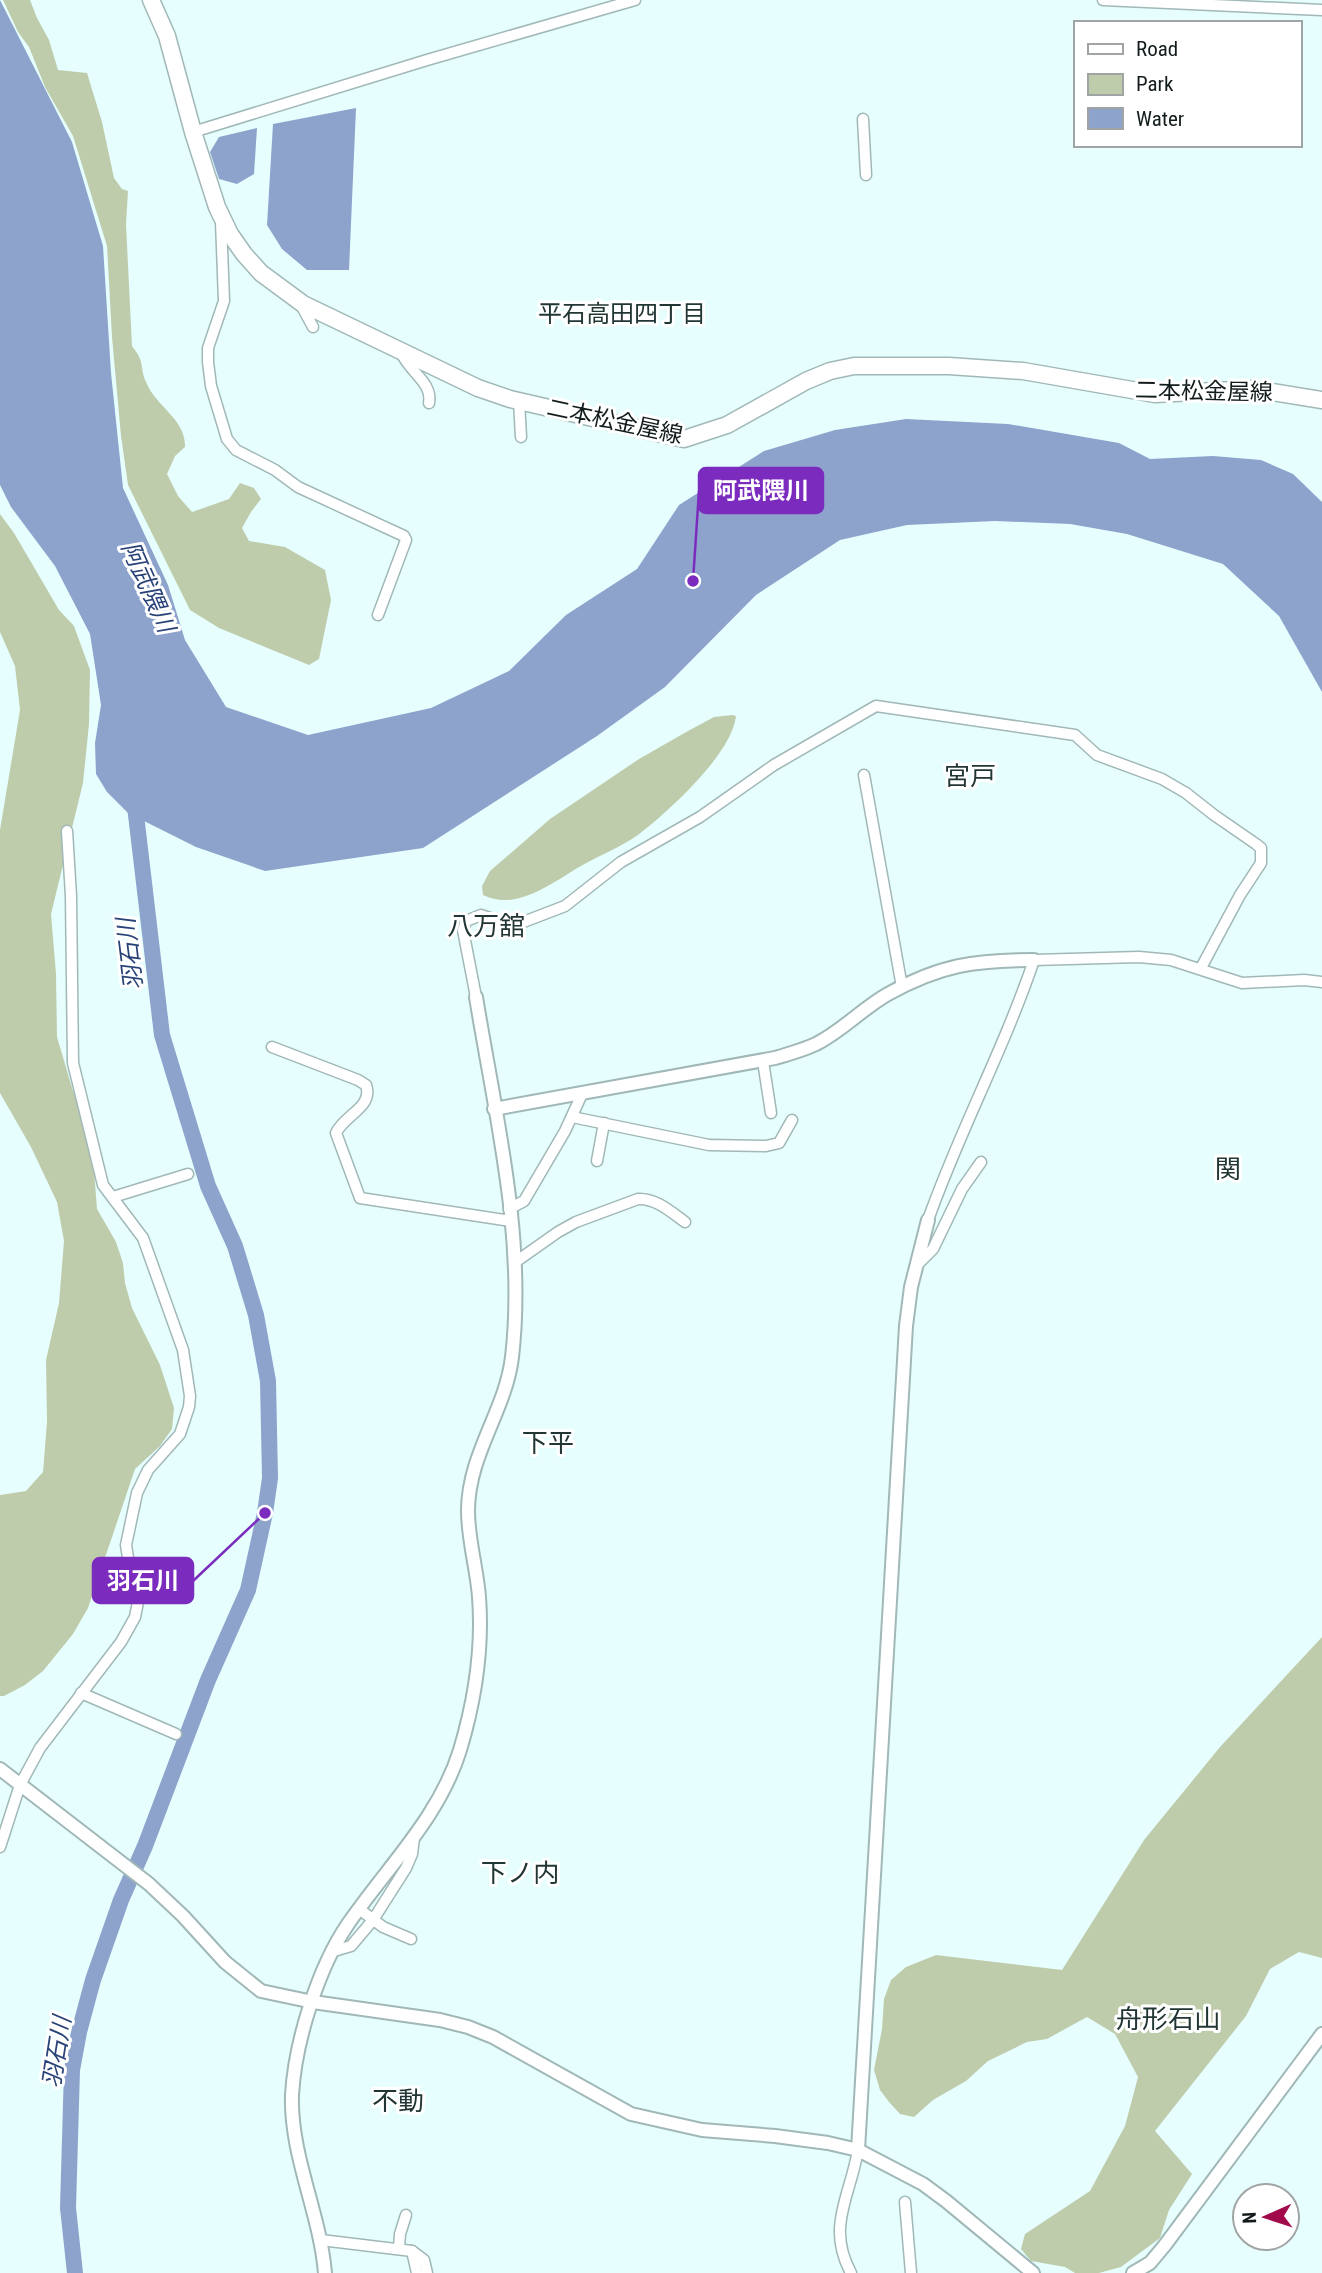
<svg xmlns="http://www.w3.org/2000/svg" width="1322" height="2273" font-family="'Roboto Condensed','Noto Sans JP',sans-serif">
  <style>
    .green { fill: #bfccac }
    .water { fill: #8da3cc }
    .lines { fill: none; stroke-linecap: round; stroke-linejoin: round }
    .river { stroke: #8da3cc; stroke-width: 16 }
    .minor-casing { stroke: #a0b8b7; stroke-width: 13 }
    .tertiary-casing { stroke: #a0b8b7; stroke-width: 16 }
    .primary-casing { stroke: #a0b8b7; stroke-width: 19 }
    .minor { stroke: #fff; stroke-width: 10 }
    .tertiary { stroke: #fff; stroke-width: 12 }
    .primary { stroke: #fff; stroke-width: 16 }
    .labels { text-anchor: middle; stroke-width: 6; stroke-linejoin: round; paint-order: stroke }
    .street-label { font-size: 23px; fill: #131c1c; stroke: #fff }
    .neighbourhood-label { font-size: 24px; fill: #223635; stroke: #fff }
    .water-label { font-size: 24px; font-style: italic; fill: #294378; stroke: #fff }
    .quarter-label { font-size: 26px; fill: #223635; stroke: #fff }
    .leader { fill: none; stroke: #7b2cbf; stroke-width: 2.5 }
    .callout-dot { fill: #7b2cbf; stroke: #fff; stroke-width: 2.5 }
    .callout { fill: #7b2cbf; stroke: #7b2cbf; stroke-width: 2.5 }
    .callout-label { font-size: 24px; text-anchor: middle; font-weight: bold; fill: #fff }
  </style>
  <rect width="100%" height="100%" fill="#e6fffe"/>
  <g class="green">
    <path d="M3,0H30L37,18L49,40L58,70L87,73L102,122L114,178L122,189L128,191L126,224L132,346C146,364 139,365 146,382C156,407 186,419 185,447L175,456L167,474L178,496L192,512L229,499L240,483L254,488L261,499L251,512L242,528L249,541L285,547L325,570L331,600L319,659L309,665L219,628L190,610L128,485L121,436L112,337L107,246L73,136L45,87L29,47L18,32Z"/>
    <polygon points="0,514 14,533 59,610 74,626 90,670 89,724 83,783 51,914 56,974 57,1037 73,1091 85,1120 92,1144 97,1209 116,1242 123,1263 125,1283 132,1308 160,1365 174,1408 172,1429 160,1446 135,1469 88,1608 73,1634 43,1671 25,1685 4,1696 0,1696 0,1495 26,1491 43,1472 47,1422 46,1360 59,1303 64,1241 57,1202 31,1147 0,1093 0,830 20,710 15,666 0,632"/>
    <path d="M732,715L736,716C732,754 668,812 638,835C621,847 600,855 581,866C553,882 517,912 483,895L482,886L490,871L550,819L639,759L688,731L714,717Z"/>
    <polygon points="1322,1637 1322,1958 1299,1952 1270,1969 1246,2016 1155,2131 1192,2174 1169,2210 1160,2238 1121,2267 1099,2273 1075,2273 1065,2267 1031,2261 1021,2249 1025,2234 1090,2191 1125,2126 1138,2077 1115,2034 1087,2017 1047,2039 1027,2042 988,2061 966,2081 933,2100 914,2117 900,2114 889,2102 880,2090 874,2070 882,2029 884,1999 891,1980 906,1967 936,1955 1062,1970 1144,1840 1220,1747"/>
  </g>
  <g class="water">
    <polygon points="0,0 72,142 103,246 111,373 123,488 168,585 185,640 226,707 308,735 431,708 509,671 566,615 637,569 679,505 764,451 835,430 906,419 1008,424 1119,443 1150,459 1213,456 1261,460 1293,474 1322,502 1322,692 1279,616 1223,564 1127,534 1070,524 995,521 907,525 840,540 756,595 665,687 597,736 423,848 265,871 196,847 128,813 107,792 96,774 95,743 101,705 90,634 55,566 11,507 0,485"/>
    <polygon points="356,108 349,270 307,270 282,249 267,225 273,124"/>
    <polygon points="257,128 254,174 237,184 219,179 210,152 219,137"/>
  </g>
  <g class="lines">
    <polyline class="river" points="75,2273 68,2208 72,2070 79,2032 93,1980 121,1900 145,1846 208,1680 248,1590 265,1513 270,1478 268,1381 256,1315 235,1246 208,1186 162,1035 134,798"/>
    <defs>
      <g id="minor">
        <polyline points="1103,0 1322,10"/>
        <polyline points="863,119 866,175"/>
        <polyline points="193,132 427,60 635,0"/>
        <polyline points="221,221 224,301 208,348 208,362 211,386 227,439 236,450 275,470 298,487 404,536 406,540 378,615"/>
        <polyline points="300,303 313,327"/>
        <path d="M401,352C408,371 433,382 429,403"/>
        <polyline points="519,401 521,437"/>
        <polyline points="864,775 902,987"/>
        <polyline points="476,997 463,930 466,921 481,915 513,926 565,906 621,862 700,817 774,765 876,706 1075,735 1097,755 1162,779 1186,793 1214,815 1256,844 1261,848 1261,863 1240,895 1202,966"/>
        <path d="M272,1047L358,1080L366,1085C374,1107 344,1115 336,1133L360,1198L511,1221"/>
        <polyline points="763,1061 771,1113"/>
        <polyline points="572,1117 709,1145 766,1146 779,1143 792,1120"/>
        <polyline points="597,1161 604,1123"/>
        <polyline points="113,1197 188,1174"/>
        <polyline points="509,1209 524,1201 565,1131 582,1094"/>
        <path d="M928,1220C959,1132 1004,1049 1034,960L1139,957L1171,960L1242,983L1304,980L1322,982"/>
        <path d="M514,1263L558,1232L576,1222L638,1199C656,1198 671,1212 685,1222"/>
        <polyline points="917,1265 933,1249 962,1189 981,1162"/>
        <polyline points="81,1693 176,1734"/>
        <polyline points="0,1847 20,1785 40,1748 121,1642 135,1617 139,1597 129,1564 126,1545 137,1493 148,1470 180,1434 189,1407 190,1396 183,1350 143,1238 103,1185 73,1063 71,896 67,831"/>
        <polyline points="359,1909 383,1927 411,1939"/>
        <polyline points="334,1951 351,1946 373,1920 406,1868 412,1854 414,1838"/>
        <polyline points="905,2202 911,2273"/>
        <polyline points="321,2240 412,2251 424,2260 427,2273"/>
        <polyline points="399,2248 400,2234 406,2215"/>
        <polyline points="412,2251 417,2273"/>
        <path d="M851,2273C826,2227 850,2197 858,2150"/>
      </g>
      <g id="tertiary">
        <path d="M494,1109L775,1058C789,1054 803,1050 816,1044C842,1031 863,1008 888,994C940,965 975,960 1034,960"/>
        <polyline points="0,1769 149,1884 183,1916 225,1962 261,1991 313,2002 440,2020 468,2027 493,2037 631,2114 702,2130 775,2136 828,2143 858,2150 923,2184 946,2201 1033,2273"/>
        <polyline points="858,2150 906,1326 911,1287 928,1220"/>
        <path d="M325,2273C320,2213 290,2155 292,2095C295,2042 318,1968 348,1924C387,1867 439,1818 460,1750C475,1700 483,1649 479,1597C477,1569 468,1540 468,1511C468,1454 506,1410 512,1357C526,1237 495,1114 476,997"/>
        <polyline points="1133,2273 1150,2263 1165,2245 1322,2034"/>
      </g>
      <polyline id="primary" points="151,0 167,36 193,132 217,207 230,234 244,254 261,273 303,304 478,388 510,399 684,439 727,425 806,381 830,371 854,366 949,366 1023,371 1155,394 1254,389 1322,400"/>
    </defs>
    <use href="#minor" class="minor-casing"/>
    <use href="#tertiary" class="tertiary-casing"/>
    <use href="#primary" class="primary-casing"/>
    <use href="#minor" class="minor"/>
    <use href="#tertiary" class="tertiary"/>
    <use href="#primary" class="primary"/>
  </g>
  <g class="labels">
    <g class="street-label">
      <text transform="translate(1204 391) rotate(1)" y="8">二本松金屋線</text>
      <text transform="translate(615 421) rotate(12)" y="8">二本松金屋線</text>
    </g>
    <g class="neighbourhood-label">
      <text x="622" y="322">平石高田四丁目</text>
    </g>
    <g class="water-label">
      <text transform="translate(148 587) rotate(66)" y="8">阿武隈川</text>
      <text transform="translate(130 954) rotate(-97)" y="8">羽石川</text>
      <text transform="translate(57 2052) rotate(-81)" y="8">羽石川</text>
    </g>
    <g class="quarter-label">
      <text x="970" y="785">宮戸</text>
      <text x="486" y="935">八万舘</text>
      <text x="1228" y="1178">関</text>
      <text x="548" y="1452">下平</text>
      <text x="520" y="1882">下ノ内</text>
      <text x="1168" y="2028">舟形石山</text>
      <text x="398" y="2110">不動</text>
    </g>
  </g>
  <path class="leader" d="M693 581L699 491M265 1513L193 1581"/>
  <g class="callout-dot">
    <circle cx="693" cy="581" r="7"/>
    <circle cx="265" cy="1513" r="7"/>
  </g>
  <g class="callout">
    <rect x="699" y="468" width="124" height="45" rx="7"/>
    <rect x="93" y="1558" width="100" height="45" rx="7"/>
  </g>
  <g class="callout-label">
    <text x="761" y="499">阿武隈川</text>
    <text x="143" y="1589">羽石川</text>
  </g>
  <rect x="1074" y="21" width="228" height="126" fill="#ffffff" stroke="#a1a4a4" stroke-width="2"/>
  <rect x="1088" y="44" width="35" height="10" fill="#ffffff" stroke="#a1a4a4" stroke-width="2"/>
  <text x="1136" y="56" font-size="21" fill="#131c1c">Road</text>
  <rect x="1088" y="74" width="35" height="21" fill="#bfccac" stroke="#a1a4a4" stroke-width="2"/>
  <text x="1136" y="91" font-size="21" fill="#131c1c">Park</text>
  <rect x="1088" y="108" width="35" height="21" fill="#8da3cc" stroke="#a1a4a4" stroke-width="2"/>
  <text x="1136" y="126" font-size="21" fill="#131c1c">Water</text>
  <g transform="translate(1266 2217) rotate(267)"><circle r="33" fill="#ffffff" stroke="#a1a4a4" stroke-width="2"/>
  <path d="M0-5L12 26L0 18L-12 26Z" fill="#a20b4b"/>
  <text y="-10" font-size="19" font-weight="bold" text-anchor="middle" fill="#131c1c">N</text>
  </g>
</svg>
